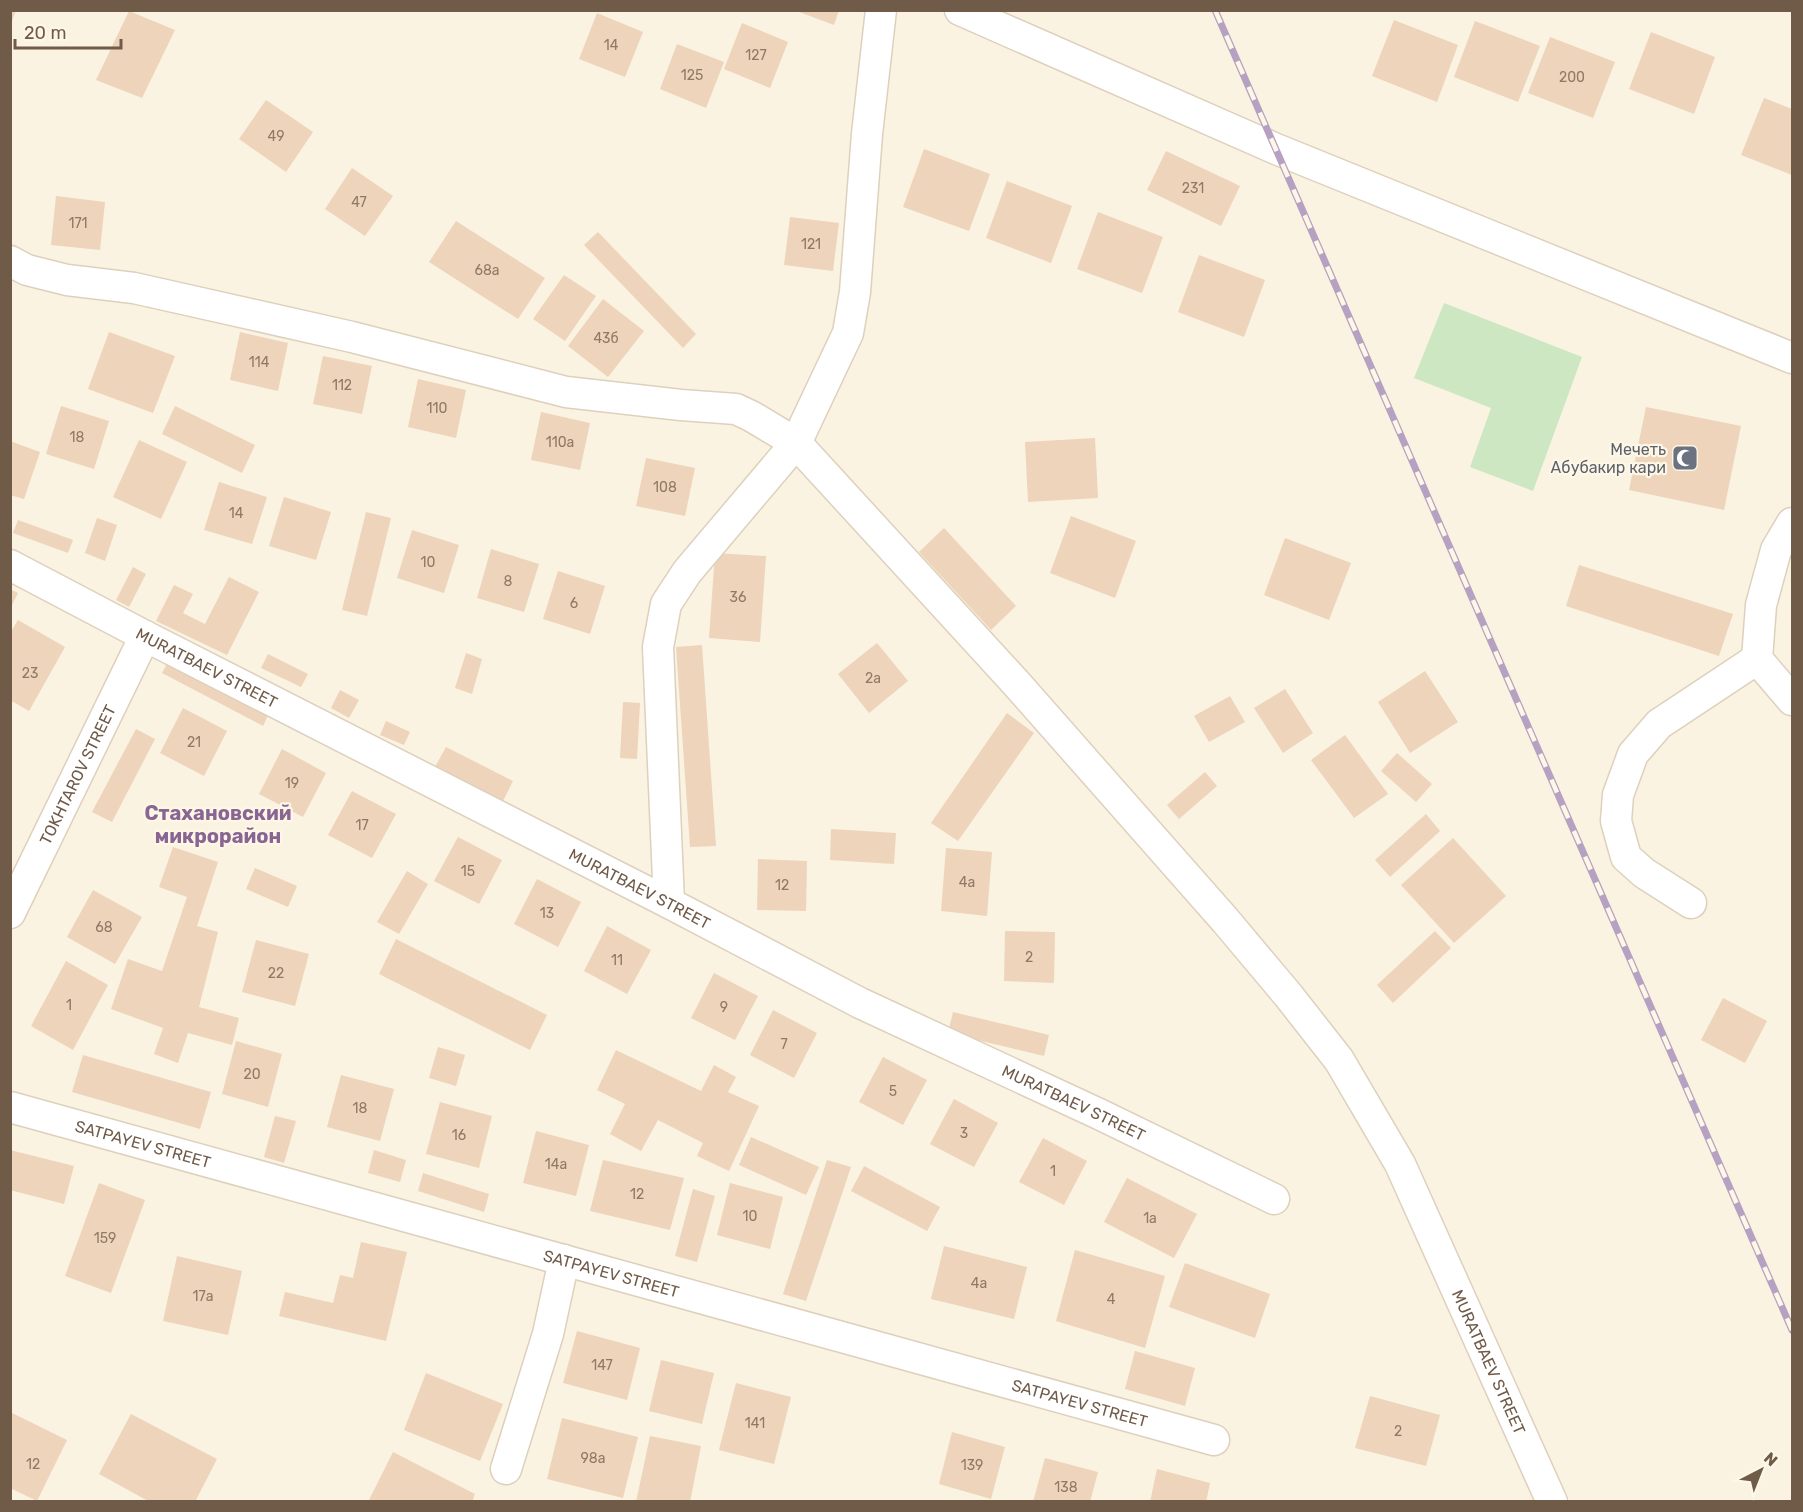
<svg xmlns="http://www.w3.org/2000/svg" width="1803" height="1512" font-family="Rubik,sans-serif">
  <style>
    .green { fill: #cce7c1 }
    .building { fill: #eed4ba }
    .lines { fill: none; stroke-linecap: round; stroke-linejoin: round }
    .street-casing { stroke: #ded0bd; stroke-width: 33 }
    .street { stroke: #fff; stroke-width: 30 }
    .rail-casing { stroke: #b6a1c2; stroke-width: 7 }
    .rail { stroke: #fef7e6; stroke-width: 4.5; stroke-dasharray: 14; stroke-linecap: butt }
    .labels { text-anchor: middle; stroke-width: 4.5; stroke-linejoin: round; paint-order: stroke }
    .number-label { font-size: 14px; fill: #907965 }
    .worship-label { font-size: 16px; fill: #5b616d; stroke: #fef7e6; text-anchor: end }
    .street-label { font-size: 16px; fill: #705b49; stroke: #fef7e6 }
    .quarter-label { font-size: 20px; font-weight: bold; fill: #886593; stroke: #fef7e6 }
  </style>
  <rect width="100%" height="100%" fill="#faf3e1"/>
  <polygon class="green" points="1444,303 1582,357 1533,491 1470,467 1491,408 1414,378"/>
  <g class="building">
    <polygon points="10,10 16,10 11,24 10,24"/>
    <polygon points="794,10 839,10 834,25"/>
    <polygon points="129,11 175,30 142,98 96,80"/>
    <polygon points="597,13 643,32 625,77 579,59"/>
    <polygon points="1394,20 1458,45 1437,102 1372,76"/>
    <polygon points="1475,21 1540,46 1518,102 1454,77"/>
    <polygon points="742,23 788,42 770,88 724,69"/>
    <polygon points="1651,32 1715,57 1694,114 1629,89"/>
    <polygon points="1550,37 1615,62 1593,118 1528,93"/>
    <polygon points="677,44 724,62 706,108 660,89"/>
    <polygon points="1764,98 1792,109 1792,175 1741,155"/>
    <polygon points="266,100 313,132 286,172 239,139"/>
    <polygon points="924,149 990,174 969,231 903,207"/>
    <polygon points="1166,151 1240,186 1221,226 1147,190"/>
    <polygon points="352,168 393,196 365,236 325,209"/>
    <polygon points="1007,181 1072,206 1051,263 986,238"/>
    <polygon points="56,196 105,202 100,250 51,245"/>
    <polygon points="1098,212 1163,237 1142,293 1077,269"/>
    <polygon points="790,217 839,223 833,271 784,265"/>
    <polygon points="456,221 545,278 518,319 429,262"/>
    <polygon points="598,232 696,334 683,348 584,245"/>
    <polygon points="1199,255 1265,280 1244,337 1178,312"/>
    <polygon points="564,275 596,296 565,341 533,319"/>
    <polygon points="603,299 644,331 608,377 568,346"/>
    <polygon points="109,332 175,356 153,413 88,389"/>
    <polygon points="240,332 288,343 278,391 230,380"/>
    <polygon points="323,356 372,366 362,414 313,404"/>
    <polygon points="418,379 466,390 456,438 408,427"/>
    <polygon points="61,406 109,421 94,469 46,454"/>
    <polygon points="175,406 255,445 242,473 162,434"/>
    <polygon points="1646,407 1741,426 1724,510 1629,490"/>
    <polygon points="541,412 590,423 580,470 531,460"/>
    <polygon points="1095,438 1098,498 1028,502 1025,442"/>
    <polygon points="139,440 187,462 161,519 113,497"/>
    <polygon points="10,441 40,452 24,499 10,495"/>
    <polygon points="646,458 695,468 685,516 636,506"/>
    <polygon points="219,482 267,497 252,544 204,530"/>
    <polygon points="284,497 331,512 316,560 269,546"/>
    <polygon points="366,512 391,518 367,616 342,610"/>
    <polygon points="1071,516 1136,541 1115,598 1050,573"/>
    <polygon points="97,518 117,525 105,561 85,553"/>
    <polygon points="18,520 73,540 68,553 13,533"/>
    <polygon points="944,528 1016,606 991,630 919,552"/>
    <polygon points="412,530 459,545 444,593 397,578"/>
    <polygon points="1285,538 1351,563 1329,620 1264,595"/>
    <polygon points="491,549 539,564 524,612 477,598"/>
    <polygon points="715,553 766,556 760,642 709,638"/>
    <polygon points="1579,565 1733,614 1719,656 1566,606"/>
    <polygon points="133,567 146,574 129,607 116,600"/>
    <polygon points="558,571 605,586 590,634 543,619"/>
    <polygon points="229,577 259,592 227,655 156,621 174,585 193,594 183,613 205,624"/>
    <polygon points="10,589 18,593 10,609"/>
    <polygon points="18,620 65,647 29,711 10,700 10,633"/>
    <polygon points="877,643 908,681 869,713 838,674"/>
    <polygon points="702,645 716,846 690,847 676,647"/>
    <polygon points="466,653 482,659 472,694 455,688"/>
    <polygon points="268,654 308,674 301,687 261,668"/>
    <polygon points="171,656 271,709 263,726 162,673"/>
    <polygon points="1425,671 1458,722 1410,753 1378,702"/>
    <polygon points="1285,689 1313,733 1283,753 1254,708"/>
    <polygon points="340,690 359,700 349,718 331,708"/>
    <polygon points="1230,696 1245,722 1209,742 1194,716"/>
    <polygon points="623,702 640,703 637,759 620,758"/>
    <polygon points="183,708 227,731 204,776 160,753"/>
    <polygon points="1007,713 1034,733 958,841 931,823"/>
    <polygon points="386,721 410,732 404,745 380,735"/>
    <polygon points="136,729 155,739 112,822 92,812"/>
    <polygon points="1345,735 1388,794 1354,818 1311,760"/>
    <polygon points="446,747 513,781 503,801 435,767"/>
    <polygon points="282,749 326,773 303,817 259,794"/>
    <polygon points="1397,753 1432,784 1416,802 1381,771"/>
    <polygon points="1205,772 1217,786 1179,819 1167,805"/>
    <polygon points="352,791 396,814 372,858 328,835"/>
    <polygon points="1426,814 1440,831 1390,877 1375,860"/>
    <polygon points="831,829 896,833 894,864 830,860"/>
    <polygon points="458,837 502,860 479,904 434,881"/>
    <polygon points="1453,838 1506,896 1454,943 1401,885"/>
    <polygon points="173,847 218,862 197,926 218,932 199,1007 239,1018 232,1045 188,1033 178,1063 154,1054 163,1028 111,1009 128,959 162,971 187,897 159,887"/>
    <polygon points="946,848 992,852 987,916 941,911"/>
    <polygon points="758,859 807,861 806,911 757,910"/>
    <polygon points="255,868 297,886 288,907 246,889"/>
    <polygon points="407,871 428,884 399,934 377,922"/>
    <polygon points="537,879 581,902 558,947 514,924"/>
    <polygon points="93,890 142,917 115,964 67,937"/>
    <polygon points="607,926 651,950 627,994 584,971"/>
    <polygon points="1005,931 1055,932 1054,983 1004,981"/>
    <polygon points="1435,931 1451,948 1393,1003 1377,985"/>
    <polygon points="396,939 547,1015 530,1050 379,974"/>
    <polygon points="256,940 309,954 295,1006 242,992"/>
    <polygon points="66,961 108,985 73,1050 31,1026"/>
    <polygon points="714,973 758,996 735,1040 691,1018"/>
    <polygon points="1723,998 1767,1021 1745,1063 1701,1040"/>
    <polygon points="773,1010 817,1033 794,1078 750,1055"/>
    <polygon points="953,1012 1049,1035 1044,1056 948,1033"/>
    <polygon points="236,1041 282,1054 268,1107 222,1094"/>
    <polygon points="438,1047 465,1055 456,1086 429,1078"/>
    <polygon points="616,1050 701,1091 714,1065 736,1077 728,1092 759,1106 729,1171 697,1156 703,1143 658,1120 641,1151 610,1134 625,1104 597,1090"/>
    <polygon points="83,1055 211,1092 200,1129 72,1092"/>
    <polygon points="883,1057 927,1080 903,1125 859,1102"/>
    <polygon points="341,1075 394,1089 380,1141 327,1127"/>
    <polygon points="954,1099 998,1123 974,1167 930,1144"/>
    <polygon points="440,1102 492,1116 479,1168 426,1154"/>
    <polygon points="275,1116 296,1121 284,1163 264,1157"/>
    <polygon points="536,1131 589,1145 576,1196 523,1183"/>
    <polygon points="751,1137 819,1167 806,1195 739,1165"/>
    <polygon points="1043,1138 1087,1161 1064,1205 1019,1182"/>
    <polygon points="10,1150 74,1166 64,1204 10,1190"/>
    <polygon points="374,1150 406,1160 400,1182 368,1173"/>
    <polygon points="603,1160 684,1178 670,1230 590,1211"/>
    <polygon points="827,1160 851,1167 806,1301 783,1294"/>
    <polygon points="864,1166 940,1207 927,1231 851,1191"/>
    <polygon points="423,1173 489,1194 484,1212 418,1191"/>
    <polygon points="1127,1178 1197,1214 1174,1258 1104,1222"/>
    <polygon points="99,1183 145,1200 111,1293 65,1276"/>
    <polygon points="730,1183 783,1197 770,1249 717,1235"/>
    <polygon points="693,1189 715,1196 697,1262 675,1256"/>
    <polygon points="361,1242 407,1252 386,1341 279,1316 285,1292 333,1303 340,1275 353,1278"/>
    <polygon points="944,1246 1027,1267 1014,1319 931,1299"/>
    <polygon points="1075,1250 1165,1276 1145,1348 1056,1321"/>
    <polygon points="177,1256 242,1271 228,1335 163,1321"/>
    <polygon points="1185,1263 1270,1294 1255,1338 1169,1307"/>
    <polygon points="577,1331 640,1348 627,1400 563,1383"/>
    <polygon points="1135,1351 1195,1368 1185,1406 1125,1389"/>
    <polygon points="661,1360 714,1373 702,1424 649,1411"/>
    <polygon points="426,1373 503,1404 480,1461 404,1430"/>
    <polygon points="736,1383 791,1397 774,1464 719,1450"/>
    <polygon points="1370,1396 1440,1415 1426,1466 1355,1448"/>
    <polygon points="10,1412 67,1440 37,1501 10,1488"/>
    <polygon points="131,1414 217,1459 195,1502 150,1502 99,1474"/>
    <polygon points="562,1418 638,1437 623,1498 547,1479"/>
    <polygon points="952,1432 1005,1447 991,1499 939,1484"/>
    <polygon points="650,1436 701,1446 690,1502 636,1502"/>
    <polygon points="393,1452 475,1494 472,1502 368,1502"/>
    <polygon points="1045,1458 1098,1472 1090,1502 1033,1502"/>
    <polygon points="1157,1469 1210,1483 1206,1502 1150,1502"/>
  </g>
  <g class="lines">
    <defs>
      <g id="street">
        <polyline points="960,10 1276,149 1792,358"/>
        <path id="s1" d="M10,261L27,270L67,280L134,288L352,337L566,392L681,405L736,409L751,416L796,443L1016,683L1225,920L1288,995L1339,1060L1400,1164L1552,1502"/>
        <polyline points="1792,523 1776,550 1761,605 1757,659 1792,700"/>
        <path id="s2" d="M10,565L145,636L669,903L860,1003L1099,1114L1274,1199"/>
        <polyline points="669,903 658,647 666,604 687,572 796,443 848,333 855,292 867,134 881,10"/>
        <polyline points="1691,903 1644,873 1626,857 1616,821 1618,795 1633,754 1659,724 1757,659"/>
        <path id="s3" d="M10,913L145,636"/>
        <path id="s4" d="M10,1107L1214,1440"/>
        <polyline points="506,1469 548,1334 564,1260"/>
      </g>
    </defs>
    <use href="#street" class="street-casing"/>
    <use href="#street" class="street"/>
    <defs>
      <polyline id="rail" points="1215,10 1792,1330"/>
    </defs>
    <use href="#rail" class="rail-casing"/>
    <use href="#rail" class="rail"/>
  </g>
  <defs>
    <symbol id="mosque-square" viewBox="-11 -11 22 22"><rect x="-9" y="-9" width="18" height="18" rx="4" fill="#6b7280" stroke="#fef7e6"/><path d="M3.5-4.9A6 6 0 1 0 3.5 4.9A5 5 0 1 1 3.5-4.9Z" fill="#fff"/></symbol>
  </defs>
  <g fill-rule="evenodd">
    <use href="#mosque-square" x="1670" y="443" width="30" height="30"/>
  </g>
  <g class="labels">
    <g class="number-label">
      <text x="611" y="50">14</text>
      <text x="756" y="60">127</text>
      <text x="692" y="80">125</text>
      <text x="1572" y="82">200</text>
      <text x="276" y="141">49</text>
      <text x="1193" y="193">231</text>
      <text x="359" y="207">47</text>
      <text x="78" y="228">171</text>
      <text x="811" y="249">121</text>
      <text x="487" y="275">68а</text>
      <text x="606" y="343">43б</text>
      <text x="259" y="367">114</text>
      <text x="342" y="390">112</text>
      <text x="437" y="413">110</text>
      <text x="77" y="442">18</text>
      <text x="560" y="447">110а</text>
      <text x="665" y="492">108</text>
      <text x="236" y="518">14</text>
      <text x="428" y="567">10</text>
      <text x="508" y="586">8</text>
      <text x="738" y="602">36</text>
      <text x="574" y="608">6</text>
      <text x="30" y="678">23</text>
      <text x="873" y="683">2а</text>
      <text x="194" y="747">21</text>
      <text x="292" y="788">19</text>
      <text x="362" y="830">17</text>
      <text x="468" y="876">15</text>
      <text x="967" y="887">4а</text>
      <text x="782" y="890">12</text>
      <text x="547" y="918">13</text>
      <text x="104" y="932">68</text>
      <text x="1029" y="962">2</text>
      <text x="617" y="965">11</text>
      <text x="276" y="978">22</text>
      <text x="69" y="1010">1</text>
      <text x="724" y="1012">9</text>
      <text x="784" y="1049">7</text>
      <text x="252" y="1079">20</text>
      <text x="893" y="1096">5</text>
      <text x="360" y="1113">18</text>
      <text x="964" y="1138">3</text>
      <text x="459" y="1140">16</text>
      <text x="556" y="1169">14а</text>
      <text x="1053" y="1176">1</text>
      <text x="637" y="1199">12</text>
      <text x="750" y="1221">10</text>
      <text x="1150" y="1223">1а</text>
      <text x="105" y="1243">159</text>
      <text x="979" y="1288">4а</text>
      <text x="203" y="1301">17а</text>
      <text x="1111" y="1304">4</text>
      <text x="602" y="1370">147</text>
      <text x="755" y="1428">141</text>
      <text x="1398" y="1436">2</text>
      <text x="593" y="1463">98а</text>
      <text x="33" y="1469">12</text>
      <text x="972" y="1470">139</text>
      <text x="1066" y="1492">138</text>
    </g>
    <g class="worship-label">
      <text x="1666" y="455">Мечеть<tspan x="1666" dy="18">Абубакир кари</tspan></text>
    </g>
    <g class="street-label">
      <text dy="6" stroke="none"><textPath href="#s2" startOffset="222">MURATBAEV STREET</textPath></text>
      <text dy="6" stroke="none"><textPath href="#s3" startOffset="154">TOKHTAROV STREET</textPath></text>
      <text dy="6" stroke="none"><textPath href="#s2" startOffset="708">MURATBAEV STREET</textPath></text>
      <text dy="6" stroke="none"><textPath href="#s2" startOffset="1192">MURATBAEV STREET</textPath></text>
      <text dy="6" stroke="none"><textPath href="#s4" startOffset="138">SATPAYEV STREET</textPath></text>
      <text dy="6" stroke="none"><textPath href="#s4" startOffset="624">SATPAYEV STREET</textPath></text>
      <text dy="6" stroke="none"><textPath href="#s1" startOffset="1972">MURATBAEV STREET</textPath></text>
      <text dy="6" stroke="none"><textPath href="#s4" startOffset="1110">SATPAYEV STREET</textPath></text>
    </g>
    <g class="quarter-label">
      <text x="218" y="820">Стахановский<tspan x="218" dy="23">микрорайон</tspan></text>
    </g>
  </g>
  <rect width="1803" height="1512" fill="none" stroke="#705b49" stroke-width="24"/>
  <g transform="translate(1761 1470) rotate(42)" stroke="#fef7e6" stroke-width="4.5" paint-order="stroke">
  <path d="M0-4.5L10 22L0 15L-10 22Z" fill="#705b49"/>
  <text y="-9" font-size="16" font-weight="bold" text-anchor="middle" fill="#705b49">N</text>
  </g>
  <path d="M15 39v9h106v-9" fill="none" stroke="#705b49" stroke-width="3"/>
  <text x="24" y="39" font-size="18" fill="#705b49" stroke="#fef7e6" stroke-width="4.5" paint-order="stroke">20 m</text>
</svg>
